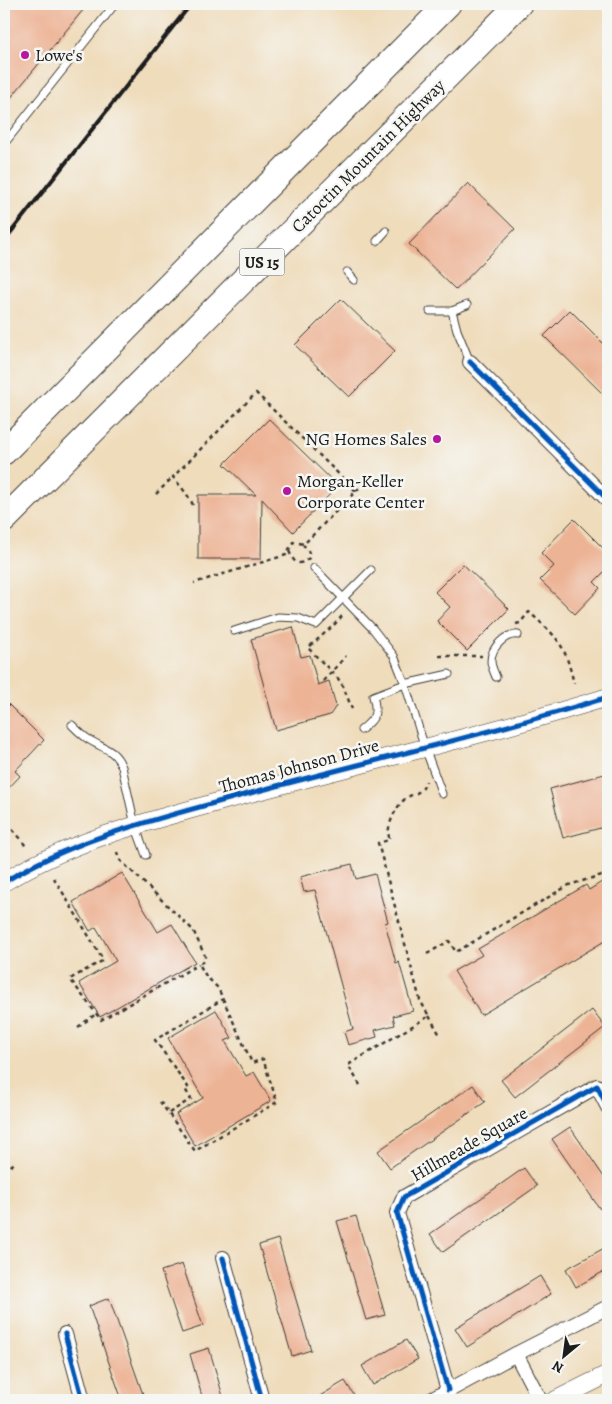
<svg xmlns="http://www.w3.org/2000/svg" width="612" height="1404" font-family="Alegreya,serif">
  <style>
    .building { fill: #edb395 }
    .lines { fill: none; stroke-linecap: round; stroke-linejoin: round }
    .service-casing { stroke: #3c3934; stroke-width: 9 }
    .minor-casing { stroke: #3c3934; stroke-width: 16 }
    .tertiary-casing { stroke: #3c3934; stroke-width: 19 }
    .motorway-casing { stroke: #3c3934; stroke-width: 27 }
    .path { stroke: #3c3934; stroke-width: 2.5; stroke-dasharray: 4 4; stroke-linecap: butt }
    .service { stroke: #fff; stroke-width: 7 }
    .minor { stroke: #fff; stroke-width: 14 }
    .tertiary { stroke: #fff; stroke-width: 18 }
    .motorway { stroke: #fff; stroke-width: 25 }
    .rail { stroke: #1c1c1c; stroke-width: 4 }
    .cycleway-casing { stroke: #f6f6f2; stroke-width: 8 }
    .cycleway { stroke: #0057b8; stroke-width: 5 }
    .poi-dot { fill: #b5179e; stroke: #f6f6f2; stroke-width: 2 }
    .labels { text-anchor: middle; stroke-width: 5; stroke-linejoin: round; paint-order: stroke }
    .shield { fill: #f6f6f2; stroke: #5d5d5c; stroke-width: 1 }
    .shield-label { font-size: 16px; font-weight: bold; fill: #1c1c1c }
    .poi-label { font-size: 18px; fill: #1c1c1c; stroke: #f6f6f2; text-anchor: start }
    .street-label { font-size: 18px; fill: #1c1c1c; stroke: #f6f6f2 }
  </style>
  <rect width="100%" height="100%" fill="#f6f6f2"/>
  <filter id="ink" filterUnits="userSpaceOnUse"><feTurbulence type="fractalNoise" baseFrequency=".02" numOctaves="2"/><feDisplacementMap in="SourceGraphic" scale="10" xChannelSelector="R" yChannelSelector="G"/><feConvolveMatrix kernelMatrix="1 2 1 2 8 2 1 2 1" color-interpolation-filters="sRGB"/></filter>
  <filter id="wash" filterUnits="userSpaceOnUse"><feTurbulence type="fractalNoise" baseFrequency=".0096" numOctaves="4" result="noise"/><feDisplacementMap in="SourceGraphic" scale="20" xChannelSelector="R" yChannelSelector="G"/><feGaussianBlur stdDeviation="1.12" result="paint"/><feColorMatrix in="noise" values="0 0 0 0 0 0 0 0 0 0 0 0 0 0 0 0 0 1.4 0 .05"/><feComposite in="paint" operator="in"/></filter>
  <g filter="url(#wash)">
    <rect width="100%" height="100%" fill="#efdcbb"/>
    <g id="blocks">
      <g class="building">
        <polygon points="4,4 88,4 4,106"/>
        <polygon points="468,183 515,229 456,290 409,244"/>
        <polygon points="341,299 395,351 349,397 295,345"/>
        <polygon points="570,310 608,348 608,399 544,336"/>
        <polygon points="269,419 338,486 293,532 262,499 261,559 198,559 198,495 256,495 224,464"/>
        <polygon points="574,519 608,553 608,568 594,582 600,588 575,614 540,580 554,566 541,553"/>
        <polygon points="463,564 509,609 467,651 437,621 450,607 435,592"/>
        <polygon points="293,627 301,657 310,655 318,685 329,681 336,706 330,715 276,730 251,639"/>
        <polygon points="4,700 44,740 15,771 20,776 4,793"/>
        <polygon points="608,773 608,826 563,838 550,789"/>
        <polygon points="352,864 356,879 375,874 388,922 385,923 396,963 399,962 413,1011 393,1016 395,1025 375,1030 377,1037 348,1045 344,1032 353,1029 315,890 304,892 300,877"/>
        <polygon points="122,873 158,932 172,924 195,962 100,1017 79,983 116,961 96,927 90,931 73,902"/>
        <polygon points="608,878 608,939 481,1015 454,971 482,955 478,949 586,885 589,890"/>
        <polygon points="216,1010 232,1038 225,1041 246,1076 254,1072 271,1101 195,1146 176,1114 203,1098 168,1038"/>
        <polygon points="592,1010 605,1027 515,1097 501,1080"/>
        <polygon points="473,1085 485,1102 390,1168 378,1151"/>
        <polygon points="570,1127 608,1183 608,1203 600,1209 552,1139"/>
        <polygon points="524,1168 537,1186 443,1252 430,1234"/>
        <polygon points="356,1216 385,1315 366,1320 337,1221"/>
        <polygon points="278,1239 311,1350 292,1356 259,1245"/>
        <polygon points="608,1246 608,1269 576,1287 566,1269"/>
        <polygon points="182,1264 203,1326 182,1333 161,1271"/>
        <polygon points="540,1276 551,1294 467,1347 455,1328"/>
        <polygon points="109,1298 145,1400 122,1400 89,1306"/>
        <polygon points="406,1340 418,1359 373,1385 362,1366"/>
        <polygon points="209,1348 224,1400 203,1400 190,1354"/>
        <polygon points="345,1381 357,1400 313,1400"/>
      </g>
    </g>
  </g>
  <g filter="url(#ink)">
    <use href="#blocks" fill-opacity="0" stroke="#3c3934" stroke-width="1"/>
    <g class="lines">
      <defs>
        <g id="service">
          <polyline points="4,144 115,4"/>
          <polyline points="377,241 386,231"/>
          <polyline points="347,272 354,280"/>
          <polyline points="430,311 452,311 467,305"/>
          <polyline points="452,311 457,330 470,362"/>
          <polyline points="314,568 373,629 394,656 405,684 425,748 442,794"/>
          <polyline points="234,631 278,617 298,618 316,625 371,570"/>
          <path d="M496,677C494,672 491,666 491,661C491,647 506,633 518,635"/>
          <path d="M72,725C77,730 82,735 88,739C103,749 114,748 122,767L135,825L146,855"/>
          <path d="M361,730C375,719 378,714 373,696L405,684L449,674"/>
        </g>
        <g id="minor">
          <polyline points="470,362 608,500"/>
          <polyline points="223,1258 262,1400"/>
          <polyline points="65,1334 83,1400"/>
          <polyline points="516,1354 540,1400"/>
          <polyline points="448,1390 397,1213 404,1197 597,1086 608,1107"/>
          <polyline points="431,1400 516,1354 608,1307"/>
        </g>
        <g id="tertiary">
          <path d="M4,882C75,838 157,819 236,797C360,763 486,735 608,697"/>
          <polyline points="556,1400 608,1374"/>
        </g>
        <g id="motorway">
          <polyline points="4,452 448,4"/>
          <polyline points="4,520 519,4"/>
        </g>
      </defs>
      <use href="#service" class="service-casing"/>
      <use href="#minor" class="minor-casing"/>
      <use href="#tertiary" class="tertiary-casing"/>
      <use href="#motorway" class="motorway-casing"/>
      <g class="path">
        <polyline points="356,491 372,476"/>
        <polyline points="156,494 173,477"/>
        <path d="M193,505C188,494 180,486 173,477L256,393L356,491L304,544L293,542L286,555L194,583"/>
        <path d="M289,551C294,562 297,568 309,558C310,552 307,548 303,545"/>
        <polyline points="342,616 334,625 308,648 337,677 343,686 352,709"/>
        <path d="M516,624L520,623L529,612C539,621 550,630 558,641C567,653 570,669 574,683"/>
        <polyline points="439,656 482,656"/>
        <polyline points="323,681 346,656"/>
        <polyline points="7,824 22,840 26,847"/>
        <polyline points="117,852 119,859 193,930 205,956 205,960 199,964 206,976 218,988 252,1063 263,1059 277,1102 195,1151 159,1100"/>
        <polyline points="54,878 102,958 102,961 70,979 101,1020 199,964"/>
        <polyline points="427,954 449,941 456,952 569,885 602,875 603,879"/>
        <polyline points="429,1016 440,1035"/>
        <polyline points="78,1027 96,1014"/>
        <path d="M360,1085L348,1065L429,1016L420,1000L378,843L389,840C389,836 388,832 389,828C391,818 397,806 405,799C414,792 422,795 426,781"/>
        <polyline points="169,1113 191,1099 185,1089 188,1087 155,1040 223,999"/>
        <polyline points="4,1171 16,1162"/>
      </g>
      <use href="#service" class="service"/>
      <use href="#minor" class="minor"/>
      <use href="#tertiary" class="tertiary"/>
      <use href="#motorway" class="motorway"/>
      <polyline class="rail" points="4,241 191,4"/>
      <defs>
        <g id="cycleway">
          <polyline points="470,362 608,500"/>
          <path d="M4,882C75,838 157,819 236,797C360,763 486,735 608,697"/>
          <polyline points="223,1258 262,1400"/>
          <polyline points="65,1334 83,1400"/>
          <polyline points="448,1390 397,1213 404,1197 597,1086 608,1107"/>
        </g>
      </defs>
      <use href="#cycleway" class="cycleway-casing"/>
      <use href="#cycleway" class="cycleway"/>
    </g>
  </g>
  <g class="poi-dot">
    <circle cx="25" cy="55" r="5"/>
    <circle cx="437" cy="439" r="5"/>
    <circle cx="287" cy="491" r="5"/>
  </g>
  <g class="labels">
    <rect class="shield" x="239.5" y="248.5" width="45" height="27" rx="4"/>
    <g class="shield-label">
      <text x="262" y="268">US 15</text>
    </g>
    <g class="poi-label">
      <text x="35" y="61">Lowe's</text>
      <text x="427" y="445" text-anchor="end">NG Homes Sales</text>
      <text x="297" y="487">Morgan-Keller<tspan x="297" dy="21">Corporate Center</tspan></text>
    </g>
    <g class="street-label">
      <text transform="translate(368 156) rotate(-45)" y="6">Catoctin Mountain Highway</text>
      <text transform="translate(299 766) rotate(-15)" y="6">Thomas Johnson Drive</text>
      <text transform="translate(469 1144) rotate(-30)" y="6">Hillmeade Square</text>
    </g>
  </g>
  <rect width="612" height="1404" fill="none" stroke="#f6f6f2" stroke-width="20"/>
  <g transform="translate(564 1356) rotate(209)" stroke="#f6f6f2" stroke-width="4" paint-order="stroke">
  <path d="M0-4L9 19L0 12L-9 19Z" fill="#1c1c1c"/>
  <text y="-8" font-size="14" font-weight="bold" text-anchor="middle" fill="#1c1c1c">N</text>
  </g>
</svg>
